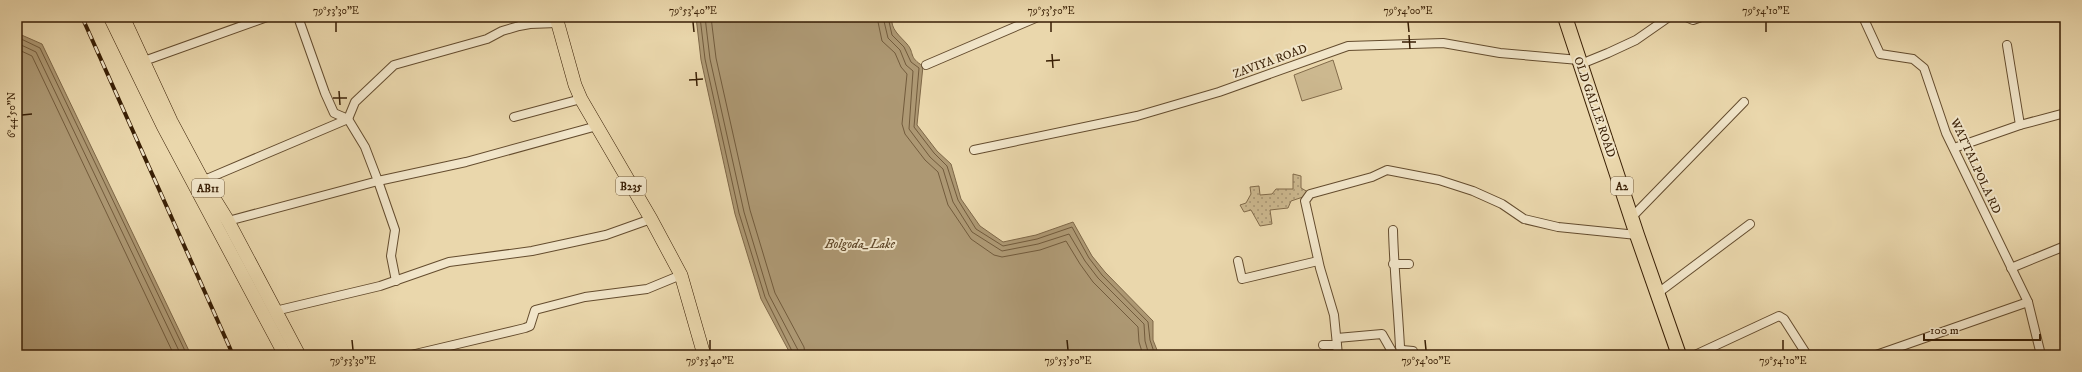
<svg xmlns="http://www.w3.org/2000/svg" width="2082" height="372" font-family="'IM FELL DW Pica',serif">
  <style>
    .grass { fill: #ccb88f; stroke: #826b4a }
    .park { fill: url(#park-dots); stroke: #826b4a }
    .water { fill: #ad9873; stroke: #7e6747 }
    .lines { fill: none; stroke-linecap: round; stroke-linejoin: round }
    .shore { stroke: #725b3c; stroke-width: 1 }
    .minor-casing { stroke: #644c2e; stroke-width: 10 }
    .primary-casing { stroke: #381e04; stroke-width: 14 }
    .trunk-casing { stroke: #381e04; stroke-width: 16 }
    .minor { stroke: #f1e5c9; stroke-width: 8 }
    .primary { stroke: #ead7ac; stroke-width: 13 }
    .trunk { stroke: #ead7ac; stroke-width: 14 }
    .rail-casing { stroke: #381e04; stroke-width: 4 }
    .rail { stroke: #f1e5c9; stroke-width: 2.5; stroke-dasharray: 8; stroke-linecap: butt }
    .ticks { fill: none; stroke: #381e04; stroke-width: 1.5 }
    .labels { text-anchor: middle; stroke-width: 4; stroke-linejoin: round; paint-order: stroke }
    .shield { fill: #f1e5c9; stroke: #705a3f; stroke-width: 1 }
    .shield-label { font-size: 11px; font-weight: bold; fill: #381e04 }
    .street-label { font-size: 12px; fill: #381e04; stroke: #f1e5c9 }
    .water-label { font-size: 13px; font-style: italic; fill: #61492b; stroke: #f1e5c9 }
    .neatline { fill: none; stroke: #381e04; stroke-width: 1.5 }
    .ticks-label { font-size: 10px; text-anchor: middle; fill: #381e04 }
  </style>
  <defs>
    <pattern id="park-dots" width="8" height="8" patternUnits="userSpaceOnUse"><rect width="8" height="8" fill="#ccb88f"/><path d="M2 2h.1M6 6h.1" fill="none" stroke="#a79573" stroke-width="1.8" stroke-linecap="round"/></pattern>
  </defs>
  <rect width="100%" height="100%" fill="#ead7ac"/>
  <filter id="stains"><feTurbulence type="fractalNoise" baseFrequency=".005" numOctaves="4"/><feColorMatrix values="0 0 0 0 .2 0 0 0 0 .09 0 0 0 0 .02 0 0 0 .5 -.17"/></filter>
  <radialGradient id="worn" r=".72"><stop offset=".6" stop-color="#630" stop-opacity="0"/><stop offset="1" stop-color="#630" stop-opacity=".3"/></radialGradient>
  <polygon class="grass" points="1333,60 1342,89 1302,101 1294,75"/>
  <polygon class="park" points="1293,174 1301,176 1301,188 1308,192 1303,197 1291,201 1288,208 1270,210 1272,224 1260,226 1251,210 1244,212 1240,205 1246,203 1251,194 1250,187 1259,186 1260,195 1272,194 1276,189 1293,189"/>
  <g class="water">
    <path d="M696,17H892C890,29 900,36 907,44C915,53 908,57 923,66L917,125L937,151L951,164L961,199L980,226L1003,242L1036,235L1073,222L1092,256L1105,272L1153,321V340L1159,355H791L761,299L735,214L701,60Z"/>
    <polygon points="17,33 42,44 191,355 17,355"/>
  </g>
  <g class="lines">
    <g class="shore">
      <polyline points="700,17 705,59 739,213 765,297 794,355"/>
      <polyline points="705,17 710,59 744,212 769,295 798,350 799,355"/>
      <polyline points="711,17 716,58 750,210 775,293 804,347 805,355"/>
      <polyline points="877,17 882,41 895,53 901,67 907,74 902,124 905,134 925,160 938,172 948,205 971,239 994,255 1002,257 1040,250 1066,241 1080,264 1093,282 1138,327 1139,342 1143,355"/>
      <polyline points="883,17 888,38 900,50 906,65 913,71 909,129 930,157 943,169 953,202 972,232 1002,251 1038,244 1069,234 1085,261 1098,278 1144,324 1145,341 1149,355"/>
      <polyline points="888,17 892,35 904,47 911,62 919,68 914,127 934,153 947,166 958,200 976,229 1003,246 1037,239 1072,227 1089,258 1102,275 1148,322 1150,340 1155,355"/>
      <polyline points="17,37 40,48 187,355"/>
      <polyline points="17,43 36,52 181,355"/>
      <polyline points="17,49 32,56 174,355"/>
    </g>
    <defs>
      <g id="minor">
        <polyline points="298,17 325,93 334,113 348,119 365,147 378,181 395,230 391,256 396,281"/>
        <polyline points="1686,17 1693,20 1701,17"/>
        <polyline points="1863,17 1880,54 1913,59 1924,68 1946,133 2028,302 2041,355"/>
        <polyline points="2007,45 2020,125"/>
        <polyline points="144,61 267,17"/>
        <polyline points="1581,64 1608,53 1636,40 1669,17"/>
        <polyline points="926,65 1038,17"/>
        <polyline points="514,117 581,99"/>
        <polyline points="1954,148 2020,125 2065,113"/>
        <polyline points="974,150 1137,116 1219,92 1348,46 1443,43 1500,53 1579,60"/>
        <polyline points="199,180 209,178 348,119 355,102 394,65 487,39 502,31 519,26 530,24 557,23"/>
        <polyline points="1632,217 1744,102"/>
        <polyline points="228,221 378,181 466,162 597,126"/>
        <path d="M1393,230C1394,270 1398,308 1400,347L1402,350L1396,355"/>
        <polyline points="1238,261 1242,279 1318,261"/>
        <polyline points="1393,264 1409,264"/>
        <polyline points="2011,268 2065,246"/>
        <polyline points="1658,293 1750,224"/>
        <polyline points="275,311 380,286 449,262 532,251 606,235 651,219"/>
        <polyline points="1337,338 1382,334 1394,355"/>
        <polyline points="1323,345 1337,345"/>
        <polyline points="1402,350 1413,351"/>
        <polyline points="411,355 525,328 530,326 535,310 585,297 647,289 681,275"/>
        <polyline points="1338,355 1334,315 1320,268 1305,201 1310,194 1372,177 1387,170 1439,180 1473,191 1502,204 1524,219 1558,227 1637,235"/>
        <polyline points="1695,355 1779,316 1784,319 1807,355"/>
        <polyline points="1876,355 2028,302"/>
      </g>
      <g id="primary">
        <polyline points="110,17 163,126 285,355"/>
        <polyline points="123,17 171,121 202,179 228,221 299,355"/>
        <polyline points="556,17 575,85 581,99 651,219 681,275 704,355"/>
      </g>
      <polyline id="trunk" points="1565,17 1637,235 1679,355"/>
    </defs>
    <use href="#minor" class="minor-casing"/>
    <use href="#primary" class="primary-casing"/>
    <use href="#trunk" class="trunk-casing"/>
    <use href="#minor" class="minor"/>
    <use href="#primary" class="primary"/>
    <use href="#trunk" class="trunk"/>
    <defs>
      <polyline id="rail" points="82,17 233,355"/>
    </defs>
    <use href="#rail" class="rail-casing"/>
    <use href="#rail" class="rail"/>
  </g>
  <path class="ticks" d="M336,22V32M693,22L694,32M1051,22V32M1408,22L1409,32M1766,22V32M1409,35L1410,49M1402,42H1416M1052,54L1053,68M1046,61L1060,60M696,72L697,86M689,80L703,79M339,91L340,105M333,98H347M22,115L32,114M352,340L353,350M710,340V350M1067,340L1068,350M1425,340L1426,350M1783,340V350"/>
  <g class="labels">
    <g class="shield">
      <rect x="616" y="177" width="30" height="18" rx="3"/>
      <rect x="1611" y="177" width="22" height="18" rx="3"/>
      <rect x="192" y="179" width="32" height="18" rx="3"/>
    </g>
    <g class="shield-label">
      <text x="631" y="190">B235</text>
      <text x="1622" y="190">A2</text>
      <text x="208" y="192">AB11</text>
    </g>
    <g class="street-label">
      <text transform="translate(1270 61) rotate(-20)" y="4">ZAVIYA ROAD</text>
      <text transform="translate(1595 107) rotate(71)" y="4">OLD GALLE ROAD</text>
      <text transform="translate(1976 166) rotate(65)" y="4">WATTALPOLA RD</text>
    </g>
    <g class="water-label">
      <text x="860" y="248">Bolgoda_Lake</text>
    </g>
  </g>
  <rect width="2082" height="372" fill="none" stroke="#ead7ac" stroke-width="44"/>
  <path d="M1924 334v6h116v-6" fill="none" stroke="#381e04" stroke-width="2"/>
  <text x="1930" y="334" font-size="12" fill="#381e04" stroke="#f1e5c9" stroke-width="3" paint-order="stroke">100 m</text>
  <rect x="22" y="22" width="2038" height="328" class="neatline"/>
  <g class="ticks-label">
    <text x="336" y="14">79°53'30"E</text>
    <text x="693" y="14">79°53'40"E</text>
    <text x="1051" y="14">79°53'50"E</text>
    <text x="1408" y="14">79°54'00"E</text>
    <text x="1766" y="14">79°54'10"E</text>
    <text transform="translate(11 115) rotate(-90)" y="4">6°44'50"N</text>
    <text x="353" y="364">79°53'30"E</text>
    <text x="710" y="364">79°53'40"E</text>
    <text x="1068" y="364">79°53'50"E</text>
    <text x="1426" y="364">79°54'00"E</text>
    <text x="1783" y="364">79°54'10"E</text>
  </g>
  <rect width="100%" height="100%" filter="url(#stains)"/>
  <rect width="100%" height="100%" fill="url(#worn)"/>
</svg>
